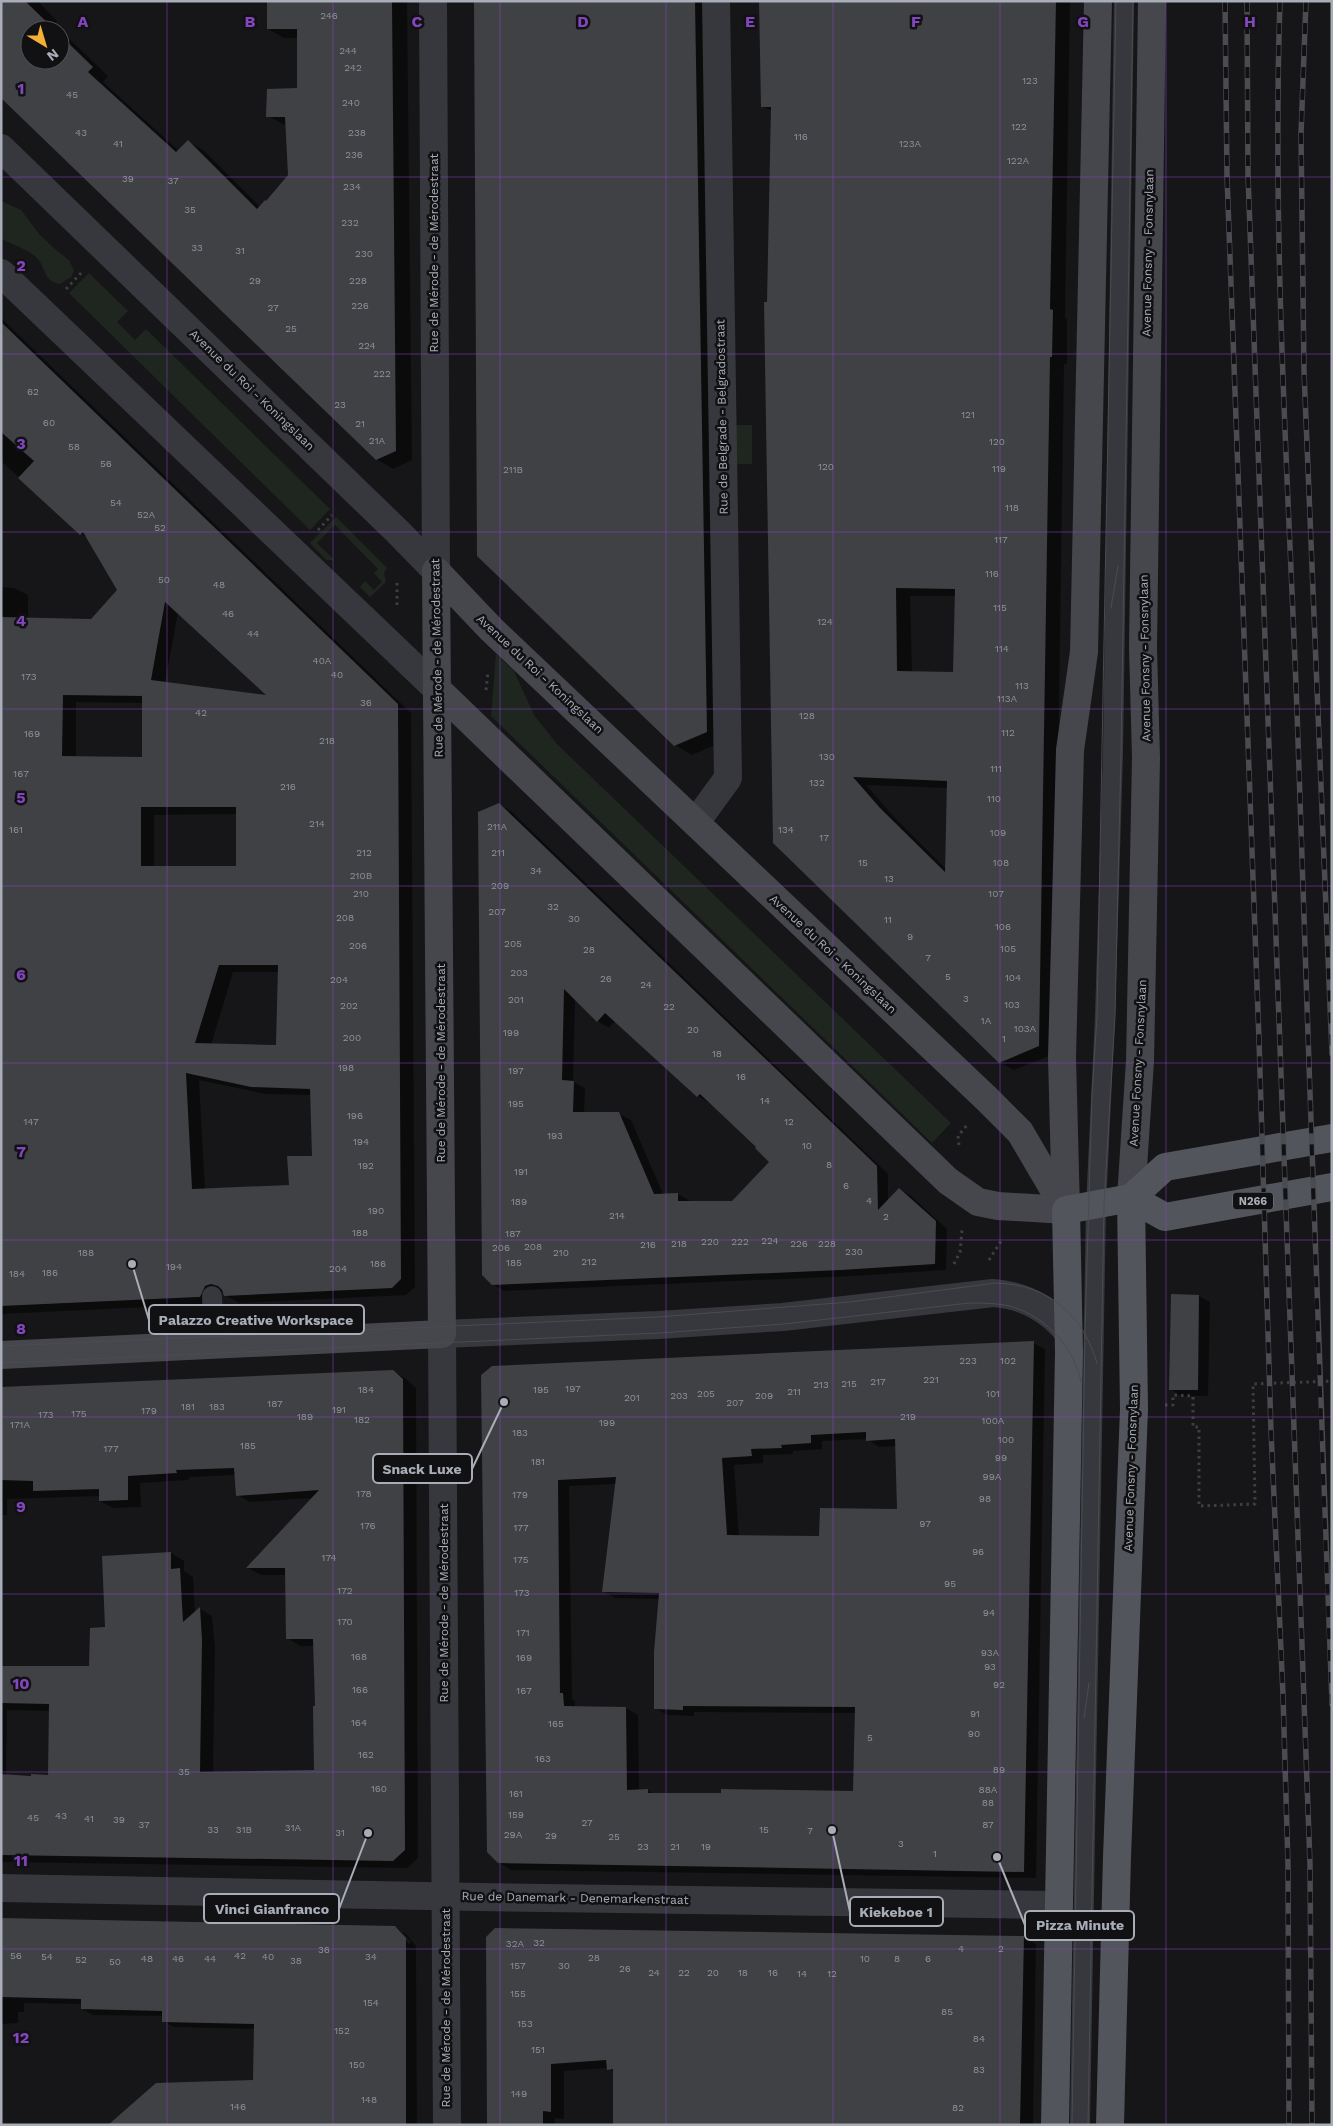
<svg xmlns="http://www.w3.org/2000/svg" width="1333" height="2126" font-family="'Work Sans',sans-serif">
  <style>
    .green { fill: #1e261f }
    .shadow { fill: #0007; fill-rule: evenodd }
    .building { fill: #404145; fill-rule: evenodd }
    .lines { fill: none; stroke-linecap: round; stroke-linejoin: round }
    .path { stroke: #3d3f44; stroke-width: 3; stroke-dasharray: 2.5 4; stroke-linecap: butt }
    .service { stroke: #37383d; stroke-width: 20 }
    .minor { stroke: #37383d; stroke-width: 28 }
    .tertiary { stroke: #37383d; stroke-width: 28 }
    .secondary { stroke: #45474d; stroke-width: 28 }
    .primary { stroke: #53555c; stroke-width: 28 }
    .tram { stroke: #4a4c52; stroke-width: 1 }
    .rail-casing { stroke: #4a4c52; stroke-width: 5.5 }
    .rail { stroke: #111113; stroke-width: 4; stroke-dasharray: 11; stroke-linecap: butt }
    .grid { fill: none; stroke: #8446be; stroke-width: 1; stroke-opacity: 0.55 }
    .labels { text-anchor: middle; stroke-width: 5; stroke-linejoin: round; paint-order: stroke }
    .number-label { font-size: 10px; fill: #8e929b }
    .shield { fill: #111113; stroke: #7b7e86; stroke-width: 1 }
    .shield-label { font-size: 11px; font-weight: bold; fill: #a8adb8 }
    .street-label { font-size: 12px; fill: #a8adb8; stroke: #111113 }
    .grid-label { font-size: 16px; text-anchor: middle; font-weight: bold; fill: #8446be; stroke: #111113; stroke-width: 5; stroke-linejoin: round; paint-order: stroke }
    .leader { fill: none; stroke: #a8adb8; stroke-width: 2 }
    .callout-dot { fill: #a8adb8; stroke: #111113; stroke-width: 2 }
    .callout { fill: #111113; stroke: #a8adb8; stroke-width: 2 }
    .callout-label { font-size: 14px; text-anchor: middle; font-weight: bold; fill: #a8adb8 }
  </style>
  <rect width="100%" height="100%" fill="#161618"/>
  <g class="green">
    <path d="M1,201L21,210L40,235L56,250L69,260L74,271L71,277L60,284C46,282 46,272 40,262C32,250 13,245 1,239Z"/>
    <polygon points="89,273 128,311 117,322 135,340 146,329 330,509 310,530 69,293"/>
    <rect x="733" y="425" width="19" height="39"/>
    <polygon points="336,517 387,568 384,573 386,582 370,597 360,587 365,581 374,590 382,582 374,573 378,569 335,525 317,543 334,560 326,560 310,543"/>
    <polygon points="496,654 514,671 534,715 557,744 951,1123 932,1143 491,716"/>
  </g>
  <g class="shadow">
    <path d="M1,1H38L57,21L54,24L108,76L103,82L179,151L188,141L204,151L260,207L267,203L289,176L287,126L268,116L298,89V38H284L268,29V1H407L412,460L393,469L376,459L1,96ZM30,30H60V60H30Z"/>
    <polygon points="476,1 710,1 724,741 692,755 675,745"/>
    <path d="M761,1H1070L1065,318L1067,319V364H1064L1054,1054L1014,1070L999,1062L774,843L768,304L772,111L762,106ZM910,596H956L955,674L912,672ZM866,785L948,788L946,869L895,818Z"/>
    <path d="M1,318L411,713L415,1287L406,1295L239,1303L225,1295L224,1292L219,1294L211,1304L1,1314V587L14,588L28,595V619L91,620L118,590L87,537L81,534L1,461ZM178,612L269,696L165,683ZM76,702L143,703V759L76,758ZM237,814V867H154V815ZM233,972H279L277,1046L211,1045ZM199,1080L266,1094L311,1095L313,1157L290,1186L205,1190Z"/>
    <path d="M499,804L511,811L888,1174V1200L899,1189L911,1196L947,1229L946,1270L853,1276L504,1291L492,1284ZM575,999L597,1021L609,1028L615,1021L698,1096L709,1103L758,1147L771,1162L733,1203L689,1202V1200L678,1194H663L631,1120L619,1114H584L585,1088L573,1082Z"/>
    <polygon points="1172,1295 1199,1296 1210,1302 1208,1396 1181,1396 1170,1389"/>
    <path d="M1033,1343L1045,1349L1036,1878L511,1870L498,1862L483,1376ZM867,1439L879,1447L896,1446L899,1511L821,1537H739L734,1465L763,1463V1455L793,1454V1451L822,1449V1441ZM616,1484L603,1591L615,1598L660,1599L655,1708L667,1715L694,1716V1712L856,1713L855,1792L654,1794L647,1790L639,1791L638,1715L626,1708L575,1707V1701L572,1699L569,1486Z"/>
    <path d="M393,1371L406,1379L416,1388L418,1858L407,1868L1,1862V1667H90L106,1628L171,1553L184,1561V1571L193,1577L195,1613L200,1609L212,1616L215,1648L213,1773L315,1772L317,1707L314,1646H300L287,1638V1575H261L248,1568L313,1498L250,1502L237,1495L236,1475L189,1477V1480L140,1483L141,1507L113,1508L100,1501V1496L7,1499V1515H1V1388ZM7,1710L50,1711L49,1776L6,1775Z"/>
    <path d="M1,1920L394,1927L406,1934L416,1946L417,2125H110L254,2081L256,2029L174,2027L163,2021V2016L93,2015L82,2009V2004L24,2003V2012H18V2023L1,2024ZM398,1931H401L411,1942L409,1944Z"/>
    <polygon points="1023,1937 1036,1944 1033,2125 614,2125 614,2072 608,2068 564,2071 564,2119 555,2118 555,2125 488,2125 487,1938"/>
  </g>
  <g class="building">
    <polygon points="1,1 25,1 55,30 30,30 30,60 60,60 60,35 93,67 88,72 176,152 188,140 257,209 265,200 266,201 288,175 285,117 266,117 267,89 297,88 297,29 267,29 267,1 392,1 396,451 376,460 1,98"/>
    <polygon points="474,1 695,1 707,732 674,746 477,556"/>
    <path d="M759,1H1056L1050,309L1053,310L1052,357H1050L1039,1046L999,1063L773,843L764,302H767L771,107H761ZM896,588L955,589L953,672L897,671ZM853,777L947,781L945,872L880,808Z"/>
    <path d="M1,322L398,704L401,1279L392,1288L224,1296L222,1290L218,1286L211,1284L205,1286L200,1297H197L1,1306V617L91,619L117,590L83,532L80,535L18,478L34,461L1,432ZM165,602L266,695L151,680ZM63,695L142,696V757L62,756ZM141,807H236V866H141ZM219,965H278L276,1045L195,1043ZM186,1073L251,1087L310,1089L312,1156H287L289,1185L192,1189Z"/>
    <path d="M499,803L877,1166L878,1210L899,1188L936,1221L935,1264L841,1270L492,1285L482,1275L478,812ZM564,989L597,1022L605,1013L697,1097L700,1094L756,1147L755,1148L769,1162L732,1201H678V1193L654,1194L619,1112H573L574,1081L562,1080Z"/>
    <polygon points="1171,1294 1199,1295 1198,1390 1169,1390"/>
    <path d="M1034,1341L1024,1872L498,1863L487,1852L481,1375L492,1366ZM866,1432V1441L895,1439L897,1509L820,1508L819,1536L727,1535L722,1458L752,1456L751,1449L782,1448L781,1445L811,1443V1435ZM616,1477L602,1592L659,1593L654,1652V1709L683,1710V1706L855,1707L853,1791L721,1789V1793H648V1789L627,1790L626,1707L564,1706L563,1693H560L558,1480Z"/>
    <polygon points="393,1370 403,1379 405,1850 393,1861 1,1855 1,1774 31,1776 31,1774 48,1775 49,1704 1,1703 1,1666 89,1666 90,1628 105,1627 102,1556 171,1552 171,1569 180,1568 183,1622 200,1607 202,1640 200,1772 314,1770 313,1706 315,1706 313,1639 286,1639 285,1568 246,1568 319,1490 236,1496 234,1468 176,1470 177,1473 128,1476 128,1500 99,1501 99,1489 33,1491 33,1481 1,1480 1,1387"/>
    <polygon points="1,1918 395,1926 406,1938 406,2125 108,2125 156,2083 253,2080 254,2024 162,2022 162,2011 81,2009 81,1999 1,1997"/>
    <polygon points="495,1928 1024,1936 1020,2125 613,2125 613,2069 607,2070 606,2060 551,2064 551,2112 543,2111 543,2125 487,2125 486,1937"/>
  </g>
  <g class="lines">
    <g class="path">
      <polyline points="66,289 82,272"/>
      <polyline points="318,530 332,515"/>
      <polyline points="397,605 397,579"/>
      <polyline points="486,690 488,671"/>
      <polyline points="959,1145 958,1136 967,1125"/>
      <polyline points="989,1260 1003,1238"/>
      <polyline points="954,1264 960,1252 962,1230"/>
      <polyline points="1165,1405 1173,1405 1173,1395 1193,1396 1193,1427 1199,1427 1199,1506 1255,1504 1253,1384 1332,1381"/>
    </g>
    <g class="service">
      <polyline points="212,1296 214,1345"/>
      <polyline points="1080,2125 1096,1206 1105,1016 1113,754 1124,1"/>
    </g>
    <g class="minor">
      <polyline points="433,1 436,571"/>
      <polyline points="696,822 728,778 716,1"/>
      <polyline points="442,1334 447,2125"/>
      <polyline points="1,1888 479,1897 1059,1905"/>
    </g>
    <g class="tertiary">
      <polyline points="1,148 398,532 436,571"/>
      <polyline points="1,273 438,690"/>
      <path d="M442,1334L658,1325L783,1317L993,1293C1024,1295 1048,1308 1068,1332"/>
    </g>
    <g class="secondary">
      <polyline points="436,571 491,629 987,1099 1020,1132 1064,1207"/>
      <polyline points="438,690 948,1181 978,1202 998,1206 1066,1210"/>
      <polyline points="1131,1198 1140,1061 1146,758 1143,648 1152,1"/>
      <polyline points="1066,1210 1062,1057 1070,750 1084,652 1098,1"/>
      <polyline points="1,1355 442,1334 436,571"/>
    </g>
    <g class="primary">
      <polyline points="1131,1198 1165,1167 1332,1138"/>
      <polyline points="1131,1198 1165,1217 1332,1187"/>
      <polyline points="1055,2125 1069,1352 1066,1210 1131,1198"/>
      <polyline points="1110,2125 1117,1857 1134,1409 1131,1198"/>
    </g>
    <g class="tram">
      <polyline points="1111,608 1118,566"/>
      <path d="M1,1346L658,1317L850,1302L996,1283C1048,1284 1083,1315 1097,1363"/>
      <path d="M1,1363L659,1333L784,1324L969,1303C981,1303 993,1303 1005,1305C1041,1312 1074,1345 1081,1382"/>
      <polyline points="1084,1718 1089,1683"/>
      <polyline points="1072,2125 1085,1332 1092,1094 1097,1016 1116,1"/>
      <polyline points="1088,2125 1104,1204 1115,1016 1121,753 1133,1"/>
    </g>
    <defs>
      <g id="rail">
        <polyline points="1225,1 1227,176 1259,1040 1271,1431 1283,1695 1288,1865 1289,2125"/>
        <polyline points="1247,1 1248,175 1310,1864 1312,2125"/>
        <path d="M1280,1C1272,238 1288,475 1297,711C1309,1042 1318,1373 1332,1704"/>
        <polyline points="1306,1 1301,134 1304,371 1332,1054"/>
      </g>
    </defs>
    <use href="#rail" class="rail-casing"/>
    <use href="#rail" class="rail"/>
  </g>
  <path class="grid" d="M167,1V2125M333,1V2125M500,1V2125M666,1V2125M833,1V2125M1000,1V2125M1166,1V2125M1,177H1332M1,354H1332M1,532H1332M1,709H1332M1,886H1332M1,1063H1332M1,1240H1332M1,1417H1332M1,1594H1332M1,1772H1332M1,1949H1332"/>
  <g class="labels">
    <g class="number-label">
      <text x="329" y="19">246</text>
      <text x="348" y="54">244</text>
      <text x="353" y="71">242</text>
      <text x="1030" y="84">123</text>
      <text x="72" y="98">45</text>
      <text x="351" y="106">240</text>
      <text x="1019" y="130">122</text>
      <text x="81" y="136">43</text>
      <text x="357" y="136">238</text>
      <text x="801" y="140">116</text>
      <text x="118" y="147">41</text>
      <text x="910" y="147">123A</text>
      <text x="354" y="158">236</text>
      <text x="1018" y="164">122A</text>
      <text x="128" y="182">39</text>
      <text x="173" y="184">37</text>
      <text x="352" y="190">234</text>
      <text x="190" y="213">35</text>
      <text x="350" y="226">232</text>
      <text x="197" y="251">33</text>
      <text x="240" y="254">31</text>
      <text x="364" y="257">230</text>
      <text x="255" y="284">29</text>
      <text x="358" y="284">228</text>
      <text x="360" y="309">226</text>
      <text x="273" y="311">27</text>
      <text x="291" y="332">25</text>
      <text x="367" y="349">224</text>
      <text x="382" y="377">222</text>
      <text x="33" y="395">62</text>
      <text x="340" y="408">23</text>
      <text x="968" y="418">121</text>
      <text x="49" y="426">60</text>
      <text x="360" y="427">21</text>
      <text x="377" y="444">21A</text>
      <text x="997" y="445">120</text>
      <text x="74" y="450">58</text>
      <text x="106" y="467">56</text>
      <text x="826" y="470">120</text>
      <text x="999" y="472">119</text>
      <text x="513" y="473">211B</text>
      <text x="116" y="506">54</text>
      <text x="1012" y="511">118</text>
      <text x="146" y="518">52A</text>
      <text x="160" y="531">52</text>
      <text x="1001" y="543">117</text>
      <text x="992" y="577">116</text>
      <text x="164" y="583">50</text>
      <text x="219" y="588">48</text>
      <text x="1000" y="611">115</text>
      <text x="228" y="617">46</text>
      <text x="825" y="625">124</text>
      <text x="253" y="637">44</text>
      <text x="1002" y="652">114</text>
      <text x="322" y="664">40A</text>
      <text x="337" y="678">40</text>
      <text x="29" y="680">173</text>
      <text x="1022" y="689">113</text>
      <text x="1007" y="702">113A</text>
      <text x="366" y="706">36</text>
      <text x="201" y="716">42</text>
      <text x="807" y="719">128</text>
      <text x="1008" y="736">112</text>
      <text x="32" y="737">169</text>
      <text x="327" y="744">218</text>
      <text x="827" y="760">130</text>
      <text x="996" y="772">111</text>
      <text x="21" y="777">167</text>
      <text x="817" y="786">132</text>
      <text x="288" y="790">216</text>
      <text x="994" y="802">110</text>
      <text x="317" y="827">214</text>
      <text x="497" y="830">211A</text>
      <text x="16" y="833">161</text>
      <text x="786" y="833">134</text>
      <text x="998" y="836">109</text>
      <text x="824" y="841">17</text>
      <text x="364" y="856">212</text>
      <text x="498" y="856">211</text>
      <text x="863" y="866">15</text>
      <text x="1001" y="866">108</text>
      <text x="536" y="874">34</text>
      <text x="361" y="879">210B</text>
      <text x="889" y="882">13</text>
      <text x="500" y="889">209</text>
      <text x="361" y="897">210</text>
      <text x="996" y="897">107</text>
      <text x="553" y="910">32</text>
      <text x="497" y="915">207</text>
      <text x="345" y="921">208</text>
      <text x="574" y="922">30</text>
      <text x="888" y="923">11</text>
      <text x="1003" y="930">106</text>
      <text x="910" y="940">9</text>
      <text x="513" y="947">205</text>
      <text x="358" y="949">206</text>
      <text x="1008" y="952">105</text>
      <text x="589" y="953">28</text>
      <text x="928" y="961">7</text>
      <text x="519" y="976">203</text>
      <text x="948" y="980">5</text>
      <text x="1013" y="981">104</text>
      <text x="606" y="982">26</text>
      <text x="339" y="983">204</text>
      <text x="646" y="988">24</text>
      <text x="966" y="1002">3</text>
      <text x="516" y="1003">201</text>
      <text x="1012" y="1008">103</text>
      <text x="349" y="1009">202</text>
      <text x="669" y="1010">22</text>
      <text x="986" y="1024">1A</text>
      <text x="1025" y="1032">103A</text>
      <text x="693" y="1033">20</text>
      <text x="511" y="1036">199</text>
      <text x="352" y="1041">200</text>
      <text x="1004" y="1042">1</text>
      <text x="717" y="1057">18</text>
      <text x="346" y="1071">198</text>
      <text x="516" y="1074">197</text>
      <text x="741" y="1080">16</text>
      <text x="765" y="1104">14</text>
      <text x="516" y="1107">195</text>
      <text x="355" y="1119">196</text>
      <text x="31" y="1125">147</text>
      <text x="789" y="1125">12</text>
      <text x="555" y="1139">193</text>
      <text x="361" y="1145">194</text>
      <text x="807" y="1149">10</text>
      <text x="829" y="1168">8</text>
      <text x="366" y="1169">192</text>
      <text x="521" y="1175">191</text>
      <text x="846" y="1189">6</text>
      <text x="869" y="1204">4</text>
      <text x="519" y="1205">189</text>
      <text x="376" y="1214">190</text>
      <text x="617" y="1219">214</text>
      <text x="886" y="1220">2</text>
      <text x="360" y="1236">188</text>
      <text x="513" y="1237">187</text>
      <text x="770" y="1244">224</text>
      <text x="710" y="1245">220</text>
      <text x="740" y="1245">222</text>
      <text x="679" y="1247">218</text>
      <text x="799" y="1247">226</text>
      <text x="827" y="1247">228</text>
      <text x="648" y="1248">216</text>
      <text x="533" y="1250">208</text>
      <text x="501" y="1251">206</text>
      <text x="854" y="1255">230</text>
      <text x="86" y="1256">188</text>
      <text x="561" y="1256">210</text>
      <text x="589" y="1265">212</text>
      <text x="514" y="1266">185</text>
      <text x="378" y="1267">186</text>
      <text x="174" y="1270">194</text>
      <text x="338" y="1272">204</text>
      <text x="50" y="1276">186</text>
      <text x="17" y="1277">184</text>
      <text x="968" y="1364">223</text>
      <text x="1008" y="1364">102</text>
      <text x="931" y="1383">221</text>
      <text x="878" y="1385">217</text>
      <text x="849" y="1387">215</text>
      <text x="821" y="1388">213</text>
      <text x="573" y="1392">197</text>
      <text x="366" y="1393">184</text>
      <text x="541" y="1393">195</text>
      <text x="794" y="1395">211</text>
      <text x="706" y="1397">205</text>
      <text x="993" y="1397">101</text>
      <text x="679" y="1399">203</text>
      <text x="764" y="1399">209</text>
      <text x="632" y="1401">201</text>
      <text x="735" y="1406">207</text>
      <text x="275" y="1407">187</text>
      <text x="188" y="1410">181</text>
      <text x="217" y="1410">183</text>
      <text x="339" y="1413">191</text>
      <text x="149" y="1414">179</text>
      <text x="79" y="1417">175</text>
      <text x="46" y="1418">173</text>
      <text x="305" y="1420">189</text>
      <text x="908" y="1420">219</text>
      <text x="362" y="1423">182</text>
      <text x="993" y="1424">100A</text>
      <text x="607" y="1426">199</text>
      <text x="20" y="1428">171A</text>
      <text x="520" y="1436">183</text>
      <text x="1006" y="1443">100</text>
      <text x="248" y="1449">185</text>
      <text x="111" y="1452">177</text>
      <text x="1001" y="1461">99</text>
      <text x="538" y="1465">181</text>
      <text x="992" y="1480">99A</text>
      <text x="364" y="1497">178</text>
      <text x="520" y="1498">179</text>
      <text x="985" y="1502">98</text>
      <text x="925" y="1527">97</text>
      <text x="368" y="1529">176</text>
      <text x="521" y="1531">177</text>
      <text x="978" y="1555">96</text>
      <text x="329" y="1561">174</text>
      <text x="521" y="1563">175</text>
      <text x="950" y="1587">95</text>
      <text x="345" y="1594">172</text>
      <text x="522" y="1596">173</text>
      <text x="989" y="1616">94</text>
      <text x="345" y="1625">170</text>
      <text x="523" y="1636">171</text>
      <text x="990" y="1656">93A</text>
      <text x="359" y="1660">168</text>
      <text x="524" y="1661">169</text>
      <text x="990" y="1670">93</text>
      <text x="999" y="1688">92</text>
      <text x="360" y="1693">166</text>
      <text x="524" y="1694">167</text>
      <text x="975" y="1717">91</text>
      <text x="359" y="1726">164</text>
      <text x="556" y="1727">165</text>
      <text x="974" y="1737">90</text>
      <text x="870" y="1741">5</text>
      <text x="366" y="1758">162</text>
      <text x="543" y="1762">163</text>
      <text x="999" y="1773">89</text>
      <text x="184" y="1775">35</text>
      <text x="379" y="1792">160</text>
      <text x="988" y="1793">88A</text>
      <text x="516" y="1797">161</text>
      <text x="988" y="1806">88</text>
      <text x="516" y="1818">159</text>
      <text x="61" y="1819">43</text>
      <text x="33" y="1821">45</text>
      <text x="89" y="1822">41</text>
      <text x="119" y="1823">39</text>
      <text x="587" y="1826">27</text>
      <text x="144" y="1828">37</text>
      <text x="988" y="1828">87</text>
      <text x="293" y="1831">31A</text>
      <text x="213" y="1833">33</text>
      <text x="244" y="1833">31B</text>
      <text x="764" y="1833">15</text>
      <text x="810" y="1834">7</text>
      <text x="340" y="1836">31</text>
      <text x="513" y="1838">29A</text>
      <text x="551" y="1839">29</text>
      <text x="614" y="1840">25</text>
      <text x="901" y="1847">3</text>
      <text x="643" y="1850">23</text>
      <text x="675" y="1850">21</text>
      <text x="706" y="1850">19</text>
      <text x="935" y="1857">1</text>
      <text x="539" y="1946">32</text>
      <text x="515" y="1947">32A</text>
      <text x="961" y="1952">4</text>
      <text x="1001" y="1952">2</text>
      <text x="324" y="1953">36</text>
      <text x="16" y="1959">56</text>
      <text x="240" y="1959">42</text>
      <text x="47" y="1960">54</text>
      <text x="268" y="1960">40</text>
      <text x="371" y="1960">34</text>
      <text x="594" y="1961">28</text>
      <text x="147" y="1962">48</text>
      <text x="178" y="1962">46</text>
      <text x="210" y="1962">44</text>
      <text x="865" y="1962">10</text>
      <text x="897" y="1962">8</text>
      <text x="928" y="1962">6</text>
      <text x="81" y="1963">52</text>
      <text x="296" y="1964">38</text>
      <text x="115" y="1965">50</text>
      <text x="518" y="1969">157</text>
      <text x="564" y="1969">30</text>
      <text x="625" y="1972">26</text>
      <text x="654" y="1976">24</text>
      <text x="684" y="1976">22</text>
      <text x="713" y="1976">20</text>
      <text x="743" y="1976">18</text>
      <text x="773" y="1976">16</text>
      <text x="802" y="1977">14</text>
      <text x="832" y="1977">12</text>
      <text x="518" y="1997">155</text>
      <text x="371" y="2006">154</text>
      <text x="947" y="2015">85</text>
      <text x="525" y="2027">153</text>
      <text x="342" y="2034">152</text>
      <text x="979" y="2042">84</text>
      <text x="538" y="2053">151</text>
      <text x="357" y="2068">150</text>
      <text x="979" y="2073">83</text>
      <text x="519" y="2097">149</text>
      <text x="369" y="2103">148</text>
      <text x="238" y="2110">146</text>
      <text x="958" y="2111">82</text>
    </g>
    <rect class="shield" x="1233" y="1192.5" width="40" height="17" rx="4"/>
    <g class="shield-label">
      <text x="1253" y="1205">N266</text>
    </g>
    <g class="street-label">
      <text transform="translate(434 253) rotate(-90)" y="4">Rue de Mérode - de Mérodestraat</text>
      <text transform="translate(1148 253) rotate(-89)" y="4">Avenue Fonsny - Fonsnylaan</text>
      <text transform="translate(252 390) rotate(44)" y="4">Avenue du Roi - Koningslaan</text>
      <text transform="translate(722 417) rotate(-91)" y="4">Rue de Belgrade - Belgradostraat</text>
      <text transform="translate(437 658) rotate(-91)" y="4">Rue de Mérode - de Mérodestraat</text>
      <text transform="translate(1145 658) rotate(-91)" y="4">Avenue Fonsny - Fonsnylaan</text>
      <text transform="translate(540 674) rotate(43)" y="4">Avenue du Roi - Koningslaan</text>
      <text transform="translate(833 954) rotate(43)" y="4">Avenue du Roi - Koningslaan</text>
      <text transform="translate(441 1063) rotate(-90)" y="4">Rue de Mérode - de Mérodestraat</text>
      <text transform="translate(1138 1063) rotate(-87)" y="4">Avenue Fonsny - Fonsnylaan</text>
      <text transform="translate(1131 1468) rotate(-88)" y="4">Avenue Fonsny - Fonsnylaan</text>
      <text transform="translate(444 1603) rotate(-90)" y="4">Rue de Mérode - de Mérodestraat</text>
      <text transform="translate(575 1898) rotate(1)" y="4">Rue de Danemark - Denemarkenstraat</text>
      <text transform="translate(446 2008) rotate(-90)" y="4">Rue de Mérode - de Mérodestraat</text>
    </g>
  </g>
  <g class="grid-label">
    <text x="83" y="27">A</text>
    <text x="250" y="27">B</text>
    <text x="417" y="27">C</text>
    <text x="583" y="27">D</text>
    <text x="750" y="27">E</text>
    <text x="916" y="27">F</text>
    <text x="1083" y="27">G</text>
    <text x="1250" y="27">H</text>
    <text x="21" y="94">1</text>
    <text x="21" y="271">2</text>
    <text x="21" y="449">3</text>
    <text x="21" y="626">4</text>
    <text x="21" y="803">5</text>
    <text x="21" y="980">6</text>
    <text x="21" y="1157">7</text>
    <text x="21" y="1334">8</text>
    <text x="21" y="1512">9</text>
    <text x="21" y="1689">10</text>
    <text x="21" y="1866">11</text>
    <text x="21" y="2043">12</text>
  </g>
  <path class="leader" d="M132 1264L149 1320M504 1402L472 1469M368 1833L339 1909M832 1830L850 1912M997 1857L1025 1925"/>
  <g class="callout-dot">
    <circle cx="132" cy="1264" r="5"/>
    <circle cx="504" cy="1402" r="5"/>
    <circle cx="368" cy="1833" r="5"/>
    <circle cx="832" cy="1830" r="5"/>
    <circle cx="997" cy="1857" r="5"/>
  </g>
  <g class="callout">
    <rect x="149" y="1305" width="215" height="29" rx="5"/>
    <rect x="373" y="1454" width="99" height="29" rx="5"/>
    <rect x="204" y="1894" width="135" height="29" rx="5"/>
    <rect x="850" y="1897" width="93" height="29" rx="5"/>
    <rect x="1025" y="1911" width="109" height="29" rx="5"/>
  </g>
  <g class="callout-label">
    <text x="256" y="1325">Palazzo Creative Workspace</text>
    <text x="422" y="1474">Snack Luxe</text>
    <text x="272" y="1914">Vinci Gianfranco</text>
    <text x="896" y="1917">Kiekeboe 1</text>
    <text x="1080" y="1930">Pizza Minute</text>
  </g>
  <rect width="1333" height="2126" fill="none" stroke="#a8adb8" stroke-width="5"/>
  <g transform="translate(45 45) rotate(142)"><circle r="24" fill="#111113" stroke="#4d4f55"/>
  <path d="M0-4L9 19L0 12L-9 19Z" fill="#f2b134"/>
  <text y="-8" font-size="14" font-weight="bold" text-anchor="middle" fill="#a8adb8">N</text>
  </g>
</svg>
